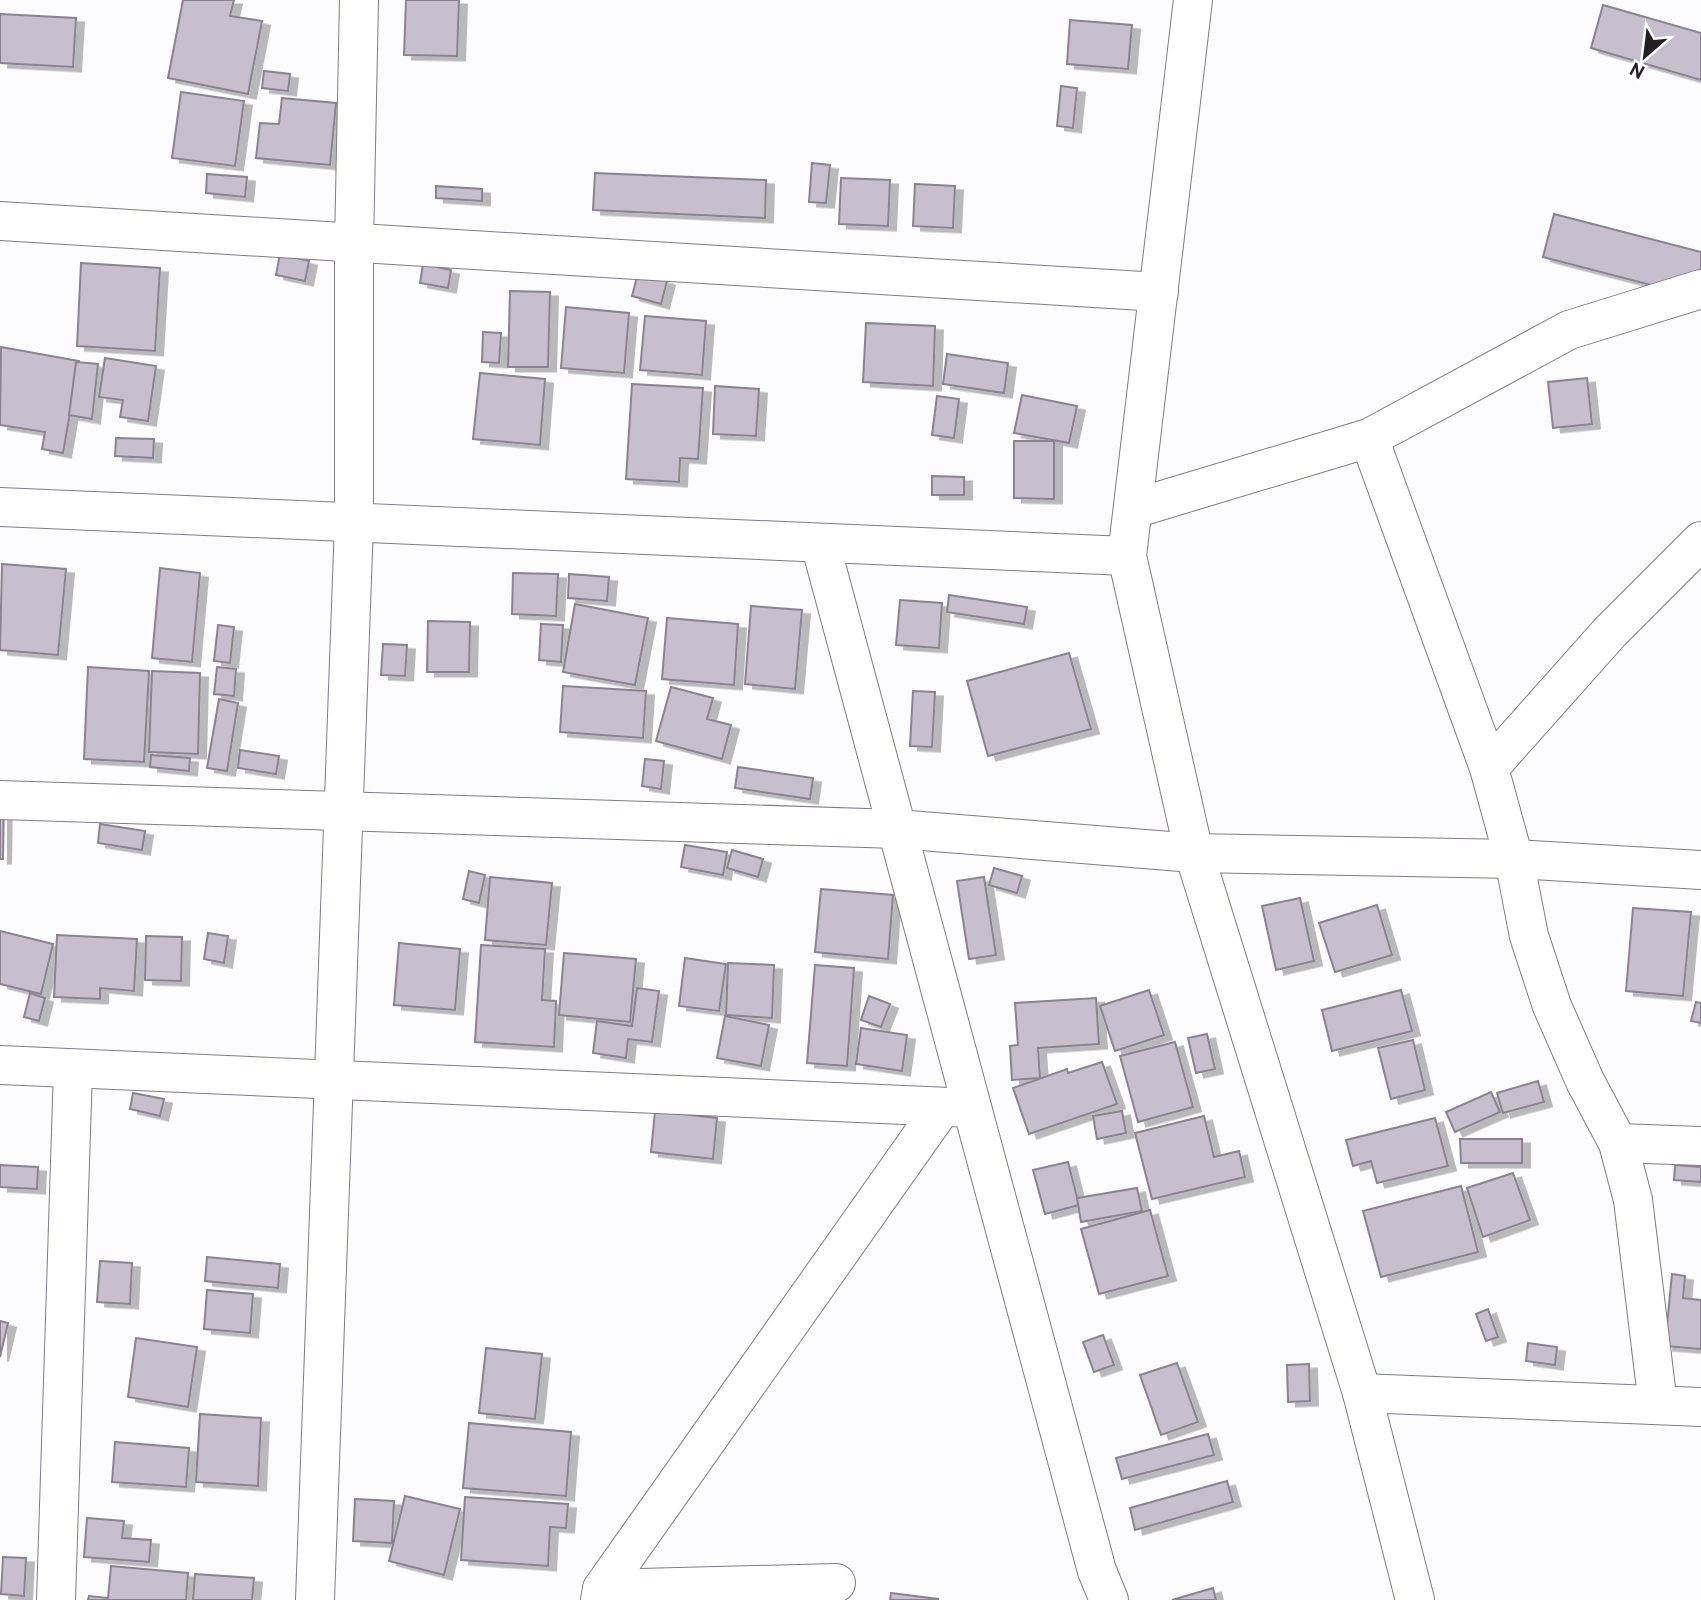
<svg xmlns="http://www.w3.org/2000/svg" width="1701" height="1600" font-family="Overpass,sans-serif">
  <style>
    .building { fill: #c7bfcd; stroke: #8b8390; stroke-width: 2; filter: url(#shadow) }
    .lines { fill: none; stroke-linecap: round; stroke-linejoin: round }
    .street-casing { stroke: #827a87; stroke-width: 40 }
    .street { stroke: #fff; stroke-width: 38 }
  </style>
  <defs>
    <filter id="shadow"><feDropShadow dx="8" dy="4.5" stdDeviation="0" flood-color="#0004"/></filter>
  </defs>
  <rect width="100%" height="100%" fill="#fcfbfe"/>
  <g class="building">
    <polygon points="183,0 234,0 230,16 262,21 248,94 168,78"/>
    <polygon points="406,0 459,0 457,56 404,55"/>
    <polygon points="1603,5 1701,33 1701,80 1591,48"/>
    <polygon points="0,14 76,18 73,67 0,63"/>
    <polygon points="1070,20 1132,25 1128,69 1067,64"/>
    <polygon points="264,71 290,74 288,91 262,88"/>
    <polygon points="1061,86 1077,88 1073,128 1057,126"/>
    <polygon points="181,92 244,101 235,166 172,158"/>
    <polygon points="282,98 336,103 330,165 256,158 260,123 279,124"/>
    <polygon points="812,163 830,165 826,203 809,202"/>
    <polygon points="595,173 766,180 765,218 593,210"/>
    <polygon points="207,174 247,177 245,197 206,193"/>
    <polygon points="841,178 890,180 888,226 839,224"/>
    <polygon points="915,184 955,186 953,228 913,226"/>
    <polygon points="436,186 482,189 482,201 436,198"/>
    <polygon points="1554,214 1701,252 1701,298 1543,257"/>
    <polygon points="280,254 309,261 305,281 276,275"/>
    <polygon points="81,263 160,268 155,351 77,346"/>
    <polygon points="423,264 451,270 448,288 420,283"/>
    <polygon points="638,273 667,281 661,304 632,296"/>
    <polygon points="510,291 550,292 548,367 508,367"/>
    <polygon points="566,307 629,313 624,373 561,368"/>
    <polygon points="645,316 706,321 702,375 640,370"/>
    <polygon points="866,323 935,326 933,386 863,382"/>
    <polygon points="483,332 501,333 499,363 482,362"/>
    <polygon points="1,347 79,361 63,453 42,449 45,432 0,425"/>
    <polygon points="947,354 1008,363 1004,393 943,384"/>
    <polygon points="105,358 156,366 148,421 120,417 123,400 99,397"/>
    <polygon points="76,362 98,364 92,419 69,415"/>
    <polygon points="480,373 545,379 540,445 473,439"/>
    <polygon points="1587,378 1592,424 1553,428 1548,382"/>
    <polygon points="632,384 703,388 698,459 680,458 679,482 626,479"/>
    <polygon points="715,386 759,389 756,436 713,434"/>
    <polygon points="1022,395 1077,406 1069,443 1014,433"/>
    <polygon points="937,396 959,399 954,438 932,435"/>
    <polygon points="116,438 154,439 153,458 115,456"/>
    <polygon points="1014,441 1054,441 1054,499 1014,498"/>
    <polygon points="932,476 964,477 964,495 932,495"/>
    <polygon points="2,564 66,569 58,655 0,650"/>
    <polygon points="160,568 200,573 192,662 152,658"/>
    <polygon points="513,573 558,574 556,616 512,614"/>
    <polygon points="569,574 609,577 607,601 568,598"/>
    <polygon points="949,595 1027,607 1024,624 947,612"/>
    <polygon points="900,600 942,603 939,648 896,645"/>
    <polygon points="575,604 648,618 635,685 563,672"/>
    <polygon points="751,606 802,610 795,689 745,684"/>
    <polygon points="667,618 738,624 734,685 662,679"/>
    <polygon points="428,621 470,622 469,672 427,672"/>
    <polygon points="541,624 563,625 561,662 539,660"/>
    <polygon points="218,625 234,627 230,663 214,661"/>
    <polygon points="383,644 407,645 405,676 381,675"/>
    <polygon points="1069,653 1091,729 988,756 967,681"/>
    <polygon points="88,667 149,671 144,762 84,759"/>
    <polygon points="217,667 236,669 234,696 214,694"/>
    <polygon points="152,671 200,673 198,754 149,752"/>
    <polygon points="563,686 646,691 643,738 560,732"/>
    <polygon points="671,687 713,698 707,719 731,725 722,759 656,741"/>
    <polygon points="913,691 935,692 932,747 910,746"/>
    <polygon points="219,699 238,703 227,771 207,768"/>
    <polygon points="240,750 279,756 276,774 238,768"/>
    <polygon points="151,755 190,758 189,771 150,767"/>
    <polygon points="645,759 664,761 661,789 642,786"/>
    <polygon points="738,767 813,778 810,799 735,788"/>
    <polygon points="0,800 4,800 3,859 0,859"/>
    <polygon points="100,824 145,831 142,850 98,843"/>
    <polygon points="685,845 727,852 723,875 681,867"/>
    <polygon points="732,850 763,859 758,877 727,868"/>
    <polygon points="994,868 1022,876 1017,893 989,885"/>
    <polygon points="469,871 485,875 479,903 463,899"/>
    <polygon points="490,877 552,883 546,945 485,940"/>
    <polygon points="984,877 996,955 969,959 957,881"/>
    <polygon points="821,889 893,895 888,959 815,952"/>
    <polygon points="1300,898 1314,961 1276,970 1262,906"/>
    <polygon points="1377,905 1392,955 1335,972 1319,923"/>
    <polygon points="1633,908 1691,912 1683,996 1626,991"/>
    <polygon points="0,931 53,944 41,994 0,984"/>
    <polygon points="208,933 228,936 224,963 204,959"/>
    <polygon points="57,935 137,939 134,991 100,988 100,999 54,997"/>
    <polygon points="146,936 182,937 181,981 145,980"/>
    <polygon points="399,943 460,949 455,1010 394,1005"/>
    <polygon points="481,945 545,949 542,1000 556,1001 554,1047 475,1042"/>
    <polygon points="564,953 636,959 630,1022 559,1015"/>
    <polygon points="685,958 726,964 719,1011 679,1006"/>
    <polygon points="728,963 774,965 772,1018 726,1015"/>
    <polygon points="815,965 854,968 847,1066 807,1063"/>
    <polygon points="637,988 659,991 652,1042 628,1039 626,1058 593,1053 597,1021 632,1026"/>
    <polygon points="1149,990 1164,1035 1115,1051 1100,1006"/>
    <polygon points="1401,990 1412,1031 1332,1051 1322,1010"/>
    <polygon points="30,993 45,998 39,1021 24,1017"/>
    <polygon points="869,996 890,1004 881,1027 861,1020"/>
    <polygon points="1096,998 1099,1044 1038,1048 1040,1078 1012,1080 1010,1046 1018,1045 1015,1003"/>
    <polygon points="1696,1002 1701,1003 1701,1023 1691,1021"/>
    <polygon points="725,1016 769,1025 761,1066 717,1058"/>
    <polygon points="861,1028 907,1035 902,1071 856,1064"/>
    <polygon points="1207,1034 1215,1069 1196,1073 1188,1038"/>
    <polygon points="1413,1040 1425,1090 1391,1099 1378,1048"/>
    <polygon points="1175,1042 1193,1107 1138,1122 1120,1056"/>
    <polygon points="1102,1062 1117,1104 1029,1134 1013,1088 1067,1069 1068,1073"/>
    <polygon points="1538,1081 1544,1102 1503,1113 1497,1093"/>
    <polygon points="1491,1092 1500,1112 1455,1132 1446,1112"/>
    <polygon points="133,1093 164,1099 160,1116 130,1109"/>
    <polygon points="655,1111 717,1118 713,1159 651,1152"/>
    <polygon points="1122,1111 1126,1133 1097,1139 1093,1116"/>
    <polygon points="1204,1116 1214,1157 1239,1151 1245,1177 1152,1199 1135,1133"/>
    <polygon points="1435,1118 1448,1166 1377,1183 1371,1161 1353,1166 1346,1140"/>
    <polygon points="1460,1139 1522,1139 1522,1163 1461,1163"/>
    <polygon points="1068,1162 1079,1205 1045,1214 1033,1170"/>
    <polygon points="0,1165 38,1167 37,1189 0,1187"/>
    <polygon points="1675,1165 1701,1167 1701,1182 1674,1180"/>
    <polygon points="1513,1173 1530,1220 1483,1237 1467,1188"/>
    <polygon points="1461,1186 1478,1252 1381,1277 1363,1211"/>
    <polygon points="1137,1188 1142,1211 1081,1222 1077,1198"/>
    <polygon points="1150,1210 1168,1276 1099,1294 1081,1229"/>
    <polygon points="207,1257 280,1264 278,1288 205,1281"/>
    <polygon points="100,1261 132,1263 130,1304 97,1302"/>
    <polygon points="1672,1274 1685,1276 1683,1298 1701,1300 1701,1349 1665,1346"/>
    <polygon points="207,1290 253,1294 250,1333 204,1329"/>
    <polygon points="1488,1309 1498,1337 1486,1341 1476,1314"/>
    <polygon points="0,1321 8,1323 0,1357"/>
    <polygon points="1103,1335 1114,1365 1094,1372 1083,1342"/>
    <polygon points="136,1338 197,1347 188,1407 128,1397"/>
    <polygon points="1528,1343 1557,1347 1555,1365 1526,1361"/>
    <polygon points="486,1348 542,1354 535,1419 479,1413"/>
    <polygon points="1177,1363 1198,1422 1161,1435 1140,1375"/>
    <polygon points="1309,1364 1310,1401 1288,1402 1287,1365"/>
    <polygon points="200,1414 261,1418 258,1486 196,1482"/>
    <polygon points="469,1423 571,1432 566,1496 463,1488"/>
    <polygon points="1208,1434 1214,1455 1122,1479 1116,1458"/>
    <polygon points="115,1442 189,1448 186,1487 112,1482"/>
    <polygon points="1227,1481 1233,1502 1135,1530 1130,1508"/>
    <polygon points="405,1496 460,1509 444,1575 389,1561"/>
    <polygon points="465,1497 568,1504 566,1528 550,1527 548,1566 461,1560"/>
    <polygon points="355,1499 394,1501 392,1543 353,1541"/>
    <polygon points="87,1518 124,1521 122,1538 151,1540 149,1562 84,1557"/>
    <polygon points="3,1557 26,1558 24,1596 1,1594"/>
    <polygon points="111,1566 188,1573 186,1600 88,1600 89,1596 108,1598"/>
    <polygon points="195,1574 254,1578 252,1600 193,1600"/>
    <polygon points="1213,1588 1216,1600 1172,1600"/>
    <polygon points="891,1593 938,1599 938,1600 890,1600"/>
  </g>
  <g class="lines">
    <defs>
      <g id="street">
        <polyline points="1193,0 1127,556 1194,853 1362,1393 1415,1600"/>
        <polyline points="0,221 1159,292"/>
        <polyline points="1369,438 1489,768 1514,859 1529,936 1552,1006 1585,1081 1618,1143 1633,1200 1658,1405"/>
        <polyline points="0,507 1127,556"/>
        <polyline points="1133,509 1369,438 1569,330 1701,289"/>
        <polyline points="820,543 1097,1571 1109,1600"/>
        <polyline points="1489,768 1610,632 1701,541"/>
        <polyline points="0,800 897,829 1194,853 1514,859 1701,870"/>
        <polyline points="0,1065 972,1108"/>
        <polyline points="1618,1143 1701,1146"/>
        <polyline points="1362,1393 1701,1407"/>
        <polyline points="602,1589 836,1583"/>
        <polyline points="56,1600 73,1069"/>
        <polyline points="315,1600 354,523 354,245 359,0"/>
        <polyline points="600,1600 602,1589 942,1107"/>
      </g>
    </defs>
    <use href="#street" class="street-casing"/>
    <use href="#street" class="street"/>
  </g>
  <g transform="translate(1645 56) rotate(208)" stroke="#ffffff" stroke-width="5" paint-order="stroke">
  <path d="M0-5L12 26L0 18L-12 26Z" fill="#221e24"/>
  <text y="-10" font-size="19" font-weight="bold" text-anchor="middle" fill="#221e24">N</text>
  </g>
</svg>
